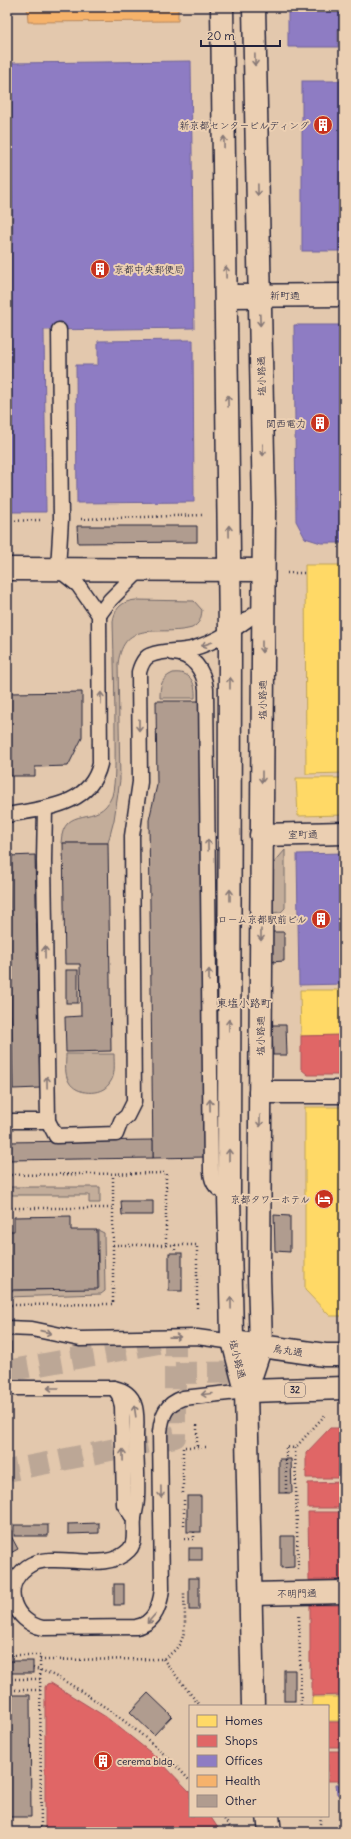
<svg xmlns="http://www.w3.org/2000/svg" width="351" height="1839" font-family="Delius,'Klee One',sans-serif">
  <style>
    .green { fill: #c3ad9a; stroke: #72686a }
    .homes { fill: #ffd966; stroke: #bda259 }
    .shops { fill: #e06666; stroke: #a75259 }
    .offices { fill: #8e7cc3; stroke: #6e619a }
    .health { fill: #f6b26b; stroke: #b6875d }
    .building { fill: #b09c8f; stroke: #22223b }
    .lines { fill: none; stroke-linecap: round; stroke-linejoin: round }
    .street-tunnel { stroke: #bca796; stroke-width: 22; stroke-dasharray: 22 11; stroke-linecap: butt }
    .lane-casing { stroke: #22223b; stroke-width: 17 }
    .street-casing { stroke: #22223b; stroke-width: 25 }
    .secondary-casing { stroke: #22223b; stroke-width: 25 }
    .primary-casing { stroke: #22223b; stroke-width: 25 }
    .path { stroke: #22223b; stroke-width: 2.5; stroke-dasharray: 1 3; stroke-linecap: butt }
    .lane { stroke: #ebcfb2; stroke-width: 14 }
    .street { stroke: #ebcfb2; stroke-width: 22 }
    .secondary { stroke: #ebcfb2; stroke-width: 22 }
    .primary { stroke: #ebcfb2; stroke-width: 22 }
    .oneway { stroke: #867876 }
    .labels { text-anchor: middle; stroke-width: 4; stroke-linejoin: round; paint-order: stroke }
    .shield { fill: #ebcfb2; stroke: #5e565f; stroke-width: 1 }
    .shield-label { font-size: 9px; font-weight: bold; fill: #22223b }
    .poi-label { font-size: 10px; fill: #22223b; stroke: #ebcfb2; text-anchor: end }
    .street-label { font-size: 10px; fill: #22223b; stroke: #ebcfb2 }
    .neighbourhood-label { font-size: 11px; fill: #22223b; stroke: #ebcfb2 }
  </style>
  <rect width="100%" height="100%" fill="#e3c8ad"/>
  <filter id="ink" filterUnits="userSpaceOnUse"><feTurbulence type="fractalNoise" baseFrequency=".025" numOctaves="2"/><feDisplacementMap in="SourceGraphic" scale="8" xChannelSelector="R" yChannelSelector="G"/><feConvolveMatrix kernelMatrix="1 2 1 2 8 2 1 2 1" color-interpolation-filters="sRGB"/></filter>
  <g filter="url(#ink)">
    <g class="green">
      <path d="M136,600L194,601L202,610C201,619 200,623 192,628C160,637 124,617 118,664L120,780L114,820L108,843H61C63,802 99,829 112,796C116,783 115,750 115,735C115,697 114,659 113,621C115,608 122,601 136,600Z"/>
      <path d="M173,673C190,671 196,682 195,698H160C160,686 161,678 173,673Z"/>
      <polygon points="285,850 285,908 281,912 271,913 271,874 273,864"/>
      <path d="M66,1054H114C114,1064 116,1076 109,1084C101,1096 76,1095 69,1082C64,1074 66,1063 66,1054Z"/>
      <polygon points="7,1187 100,1187 100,1203 89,1203 89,1195 7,1195"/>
      <polygon points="98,1230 104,1233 105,1291 101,1294 7,1297 7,1291 99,1288"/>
    </g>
    <g class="homes">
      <polygon points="305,565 342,565 342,581 344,581 344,773 306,774"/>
      <polygon points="296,778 344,778 344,815 298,816"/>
      <polygon points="300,990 344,990 344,1035 301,1036"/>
      <polygon points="305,1107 344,1107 344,1316 330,1316 305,1290"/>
      <polygon points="312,1697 344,1697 344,1721 328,1721 328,1706 312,1706"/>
    </g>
    <g class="shops">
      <polygon points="344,1035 344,1075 308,1075 301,1069 301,1036"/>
      <polygon points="330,1428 344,1428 344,1478 306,1478 306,1453"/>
      <polygon points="344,1482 344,1508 308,1508 308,1483"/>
      <polygon points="308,1512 344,1512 344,1580 309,1580"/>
      <polygon points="310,1605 344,1605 344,1695 312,1696 312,1679 310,1679"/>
      <polygon points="51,1683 106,1717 155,1756 190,1792 190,1816 210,1816 218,1828 217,1831 45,1832 45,1687 47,1684"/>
      <rect x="328" y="1722" width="16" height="25"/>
      <rect x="328" y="1751" width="16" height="30"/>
    </g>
    <g class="offices">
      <polygon points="288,7 344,7 344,29 338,29 338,47 288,47"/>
      <polygon points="191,61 194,328 44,330 46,512 7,512 7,243 13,243 11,63"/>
      <rect x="302" y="81" width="42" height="170"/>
      <polygon points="294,325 344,325 344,543 321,543 305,538 296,521"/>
      <polygon points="193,340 194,502 77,503 76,365 98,365 98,341"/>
      <polygon points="344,853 344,984 299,985 297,854"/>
      <polygon points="336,1785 344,1785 344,1798 337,1794"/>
    </g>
    <polygon class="health" points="27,7 178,7 178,21 28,22"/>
    <g class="building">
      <polygon points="77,526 197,526 197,542 78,543"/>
      <polygon points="82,692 82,738 68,766 35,767 35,776 7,776 7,693"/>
      <polygon points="156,701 199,701 206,1157 153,1158 149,820 157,785"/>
      <polygon points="63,843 108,843 111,1051 66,1052 65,1017 81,1016 80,964 65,964"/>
      <polygon points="35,855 40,1088 13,1089 8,856"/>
      <polygon points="272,932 284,932 284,961 271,962"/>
      <rect x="66" y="970" width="12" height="33"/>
      <polygon points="272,1025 286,1025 287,1055 273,1055"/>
      <polygon points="153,1140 153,1158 7,1160 7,1142"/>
      <polygon points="121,1201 153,1201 153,1215 122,1215"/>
      <polygon points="274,1215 290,1216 290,1252 275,1251"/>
      <polygon points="71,1216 71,1230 97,1230 98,1289 7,1290 7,1231 14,1231 14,1217"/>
      <rect x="169" y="1253" width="13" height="38"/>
      <rect x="7" y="1343" width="4" height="9"/>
      <polygon points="279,1459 291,1459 292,1493 279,1493"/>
      <rect x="187" y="1496" width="14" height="36"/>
      <polygon points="99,1523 99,1533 68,1534 68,1524"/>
      <rect x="7" y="1525" width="4" height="11"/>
      <rect x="14" y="1525" width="34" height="11"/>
      <polygon points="7,1536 11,1536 18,1549 7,1555"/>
      <polygon points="281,1536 294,1536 294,1567 281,1568"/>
      <rect x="189" y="1548" width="13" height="12"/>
      <rect x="189" y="1578" width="10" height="32"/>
      <rect x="114" y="1584" width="10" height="21"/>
      <rect x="7" y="1661" width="26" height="12"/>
      <rect x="284" y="1670" width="11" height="31"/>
      <polygon points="148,1693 172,1716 154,1735 130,1712"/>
      <polygon points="7,1695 30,1695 31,1817 7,1817"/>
    </g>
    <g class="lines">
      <g class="street-tunnel">
        <polyline points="7,1371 175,1340 175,1437 7,1471"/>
        <polyline points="175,1373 269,1372"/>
      </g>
      <defs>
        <g id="lane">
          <polyline points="99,615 110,600 141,569"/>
          <path d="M173,653C193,654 204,671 206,689L211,1172C212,1184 217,1190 229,1194"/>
          <path d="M45,808L44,861L48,1121L56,1136L116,1134L121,1121L127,1116L134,1102L132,836L140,782L139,672C141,665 144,657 151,655C163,650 178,652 191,649C221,641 239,626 263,608"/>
          <path d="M7,815C43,808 90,807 100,764L99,615L78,585L58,569L61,519L59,330"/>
          <polyline points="7,1121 48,1121"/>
          <polyline points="7,1328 32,1329 80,1339 197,1337 233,1342"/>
          <polyline points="7,1388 114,1388 119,1395 122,1406 124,1504 134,1519"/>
          <path d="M114,1388C124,1390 131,1394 134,1404C138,1414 136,1426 136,1437C136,1457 138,1478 137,1498C137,1505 135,1511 134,1518C133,1526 135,1535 133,1543C132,1546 131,1548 129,1550C104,1576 53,1548 27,1567C0,1587 14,1622 43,1628L136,1627C154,1624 160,1607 162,1589L160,1432C162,1414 166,1404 183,1398L246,1391"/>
        </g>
        <g id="street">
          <polyline points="261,835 344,833"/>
          <polyline points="260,1092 344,1092"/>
          <polyline points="251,1594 344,1592"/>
        </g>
        <g id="secondary">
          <polyline points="222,7 230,633 229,1194 232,1337 246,1391 253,1706"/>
          <polyline points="227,296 344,295"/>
          <polyline points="7,569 263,570"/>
          <polyline points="246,1391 261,1346 259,1275 264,507 254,7"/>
          <polyline points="268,1816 270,1832"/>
        </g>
        <g id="primary">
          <polyline points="233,1342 325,1355 344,1355"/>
          <polyline points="246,1391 344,1388"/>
        </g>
      </defs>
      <use href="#lane" class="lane-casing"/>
      <use href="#street" class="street-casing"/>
      <use href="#secondary" class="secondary-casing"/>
      <use href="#primary" class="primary-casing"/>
      <g class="path">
        <polyline points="81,519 204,515"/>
        <polyline points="7,521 40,520"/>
        <polyline points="287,573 305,573"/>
        <polyline points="342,573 344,573"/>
        <polyline points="7,1175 166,1173 166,1245 197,1245 197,1275 201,1275"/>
        <polyline points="7,1208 113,1208"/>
        <polyline points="113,1245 166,1245"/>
        <polyline points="175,1245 175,1253"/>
        <polyline points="197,1275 197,1308"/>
        <polyline points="7,1305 113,1304 113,1174"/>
        <polyline points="197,1425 197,1447"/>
        <polyline points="183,1493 183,1447 207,1447"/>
        <polyline points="286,1493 286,1447 295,1448"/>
        <polyline points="184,1500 184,1527"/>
        <polyline points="184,1539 194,1539 194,1532"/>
        <polyline points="298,1569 295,1448 326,1414"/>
        <polyline points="299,1616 301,1706"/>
        <polyline points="7,1655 40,1655 41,1832"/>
        <polyline points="163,1659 200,1706"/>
        <path d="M40,1660L163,1659C192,1642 184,1621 184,1592"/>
        <path d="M33,1668C53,1673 70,1684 87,1695C125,1720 160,1747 190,1781"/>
        <polyline points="7,1679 40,1679"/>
        <polyline points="7,1690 40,1690"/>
        <polyline points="222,1816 233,1831"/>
        <polyline points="320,1824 321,1816"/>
        <polyline points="232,1832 242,1831"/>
      </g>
      <use href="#lane" class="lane"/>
      <use href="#street" class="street"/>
      <use href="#secondary" class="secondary"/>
      <use href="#primary" class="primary"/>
    </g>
    <defs><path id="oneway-shaft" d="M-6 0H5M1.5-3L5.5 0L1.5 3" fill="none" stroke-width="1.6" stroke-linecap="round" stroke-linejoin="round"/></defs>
    <g class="oneway">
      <use href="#oneway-shaft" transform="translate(255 60) rotate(89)"/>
      <use href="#oneway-shaft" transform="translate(224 142) rotate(-91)"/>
      <use href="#oneway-shaft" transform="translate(258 190) rotate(89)"/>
      <use href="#oneway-shaft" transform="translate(226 272) rotate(-91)"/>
      <use href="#oneway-shaft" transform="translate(260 320) rotate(88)"/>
      <use href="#oneway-shaft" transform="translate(228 401) rotate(-91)"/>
      <use href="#oneway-shaft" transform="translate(263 450) rotate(89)"/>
      <use href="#oneway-shaft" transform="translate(229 531) rotate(-91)"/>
      <use href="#oneway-shaft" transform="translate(207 644) rotate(161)"/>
      <use href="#oneway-shaft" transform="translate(262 647) rotate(90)"/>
      <use href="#oneway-shaft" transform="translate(230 683) rotate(-90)"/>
      <use href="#oneway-shaft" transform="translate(101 698) rotate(-91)"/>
      <use href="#oneway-shaft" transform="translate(139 725) rotate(90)"/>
      <use href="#oneway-shaft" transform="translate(262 777) rotate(90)"/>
      <use href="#oneway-shaft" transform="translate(208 845) rotate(-91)"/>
      <use href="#oneway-shaft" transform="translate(230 895) rotate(-90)"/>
      <use href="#oneway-shaft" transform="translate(261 935) rotate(90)"/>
      <use href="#oneway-shaft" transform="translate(45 952) rotate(-91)"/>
      <use href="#oneway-shaft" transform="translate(209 975) rotate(-90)"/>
      <use href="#oneway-shaft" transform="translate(229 1025) rotate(-90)"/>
      <use href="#oneway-shaft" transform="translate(47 1082) rotate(-91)"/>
      <use href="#oneway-shaft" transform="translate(210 1105) rotate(-91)"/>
      <use href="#oneway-shaft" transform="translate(260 1121) rotate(90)"/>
      <use href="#oneway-shaft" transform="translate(229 1155) rotate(-90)"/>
      <use href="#oneway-shaft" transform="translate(231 1303) rotate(-91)"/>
      <use href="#oneway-shaft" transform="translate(46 1332) rotate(13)"/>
      <use href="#oneway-shaft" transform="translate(175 1337) rotate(-1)"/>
      <use href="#oneway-shaft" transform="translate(53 1388) rotate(-180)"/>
      <use href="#oneway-shaft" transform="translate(207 1394) rotate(175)"/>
      <use href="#oneway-shaft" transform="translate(135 1411) rotate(-98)"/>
      <use href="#oneway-shaft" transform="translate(123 1455) rotate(-91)"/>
      <use href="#oneway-shaft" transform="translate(161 1492) rotate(89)"/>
      <use href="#oneway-shaft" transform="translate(151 1619) rotate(131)"/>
    </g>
  </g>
  <defs>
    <symbol id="building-disc" viewBox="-11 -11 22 22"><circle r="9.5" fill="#c8321e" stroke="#ebcfb2"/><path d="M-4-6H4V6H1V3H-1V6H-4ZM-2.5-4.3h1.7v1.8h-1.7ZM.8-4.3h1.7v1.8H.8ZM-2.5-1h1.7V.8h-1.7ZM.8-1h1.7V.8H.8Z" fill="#fff"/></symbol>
    <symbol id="hotel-disc" viewBox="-11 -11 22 22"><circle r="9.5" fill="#c8321e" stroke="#ebcfb2"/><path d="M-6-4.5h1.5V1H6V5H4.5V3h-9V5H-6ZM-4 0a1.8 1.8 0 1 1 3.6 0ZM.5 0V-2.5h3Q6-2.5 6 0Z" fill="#fff"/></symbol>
  </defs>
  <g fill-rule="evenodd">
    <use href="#building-disc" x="312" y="114" width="22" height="22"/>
    <use href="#building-disc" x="89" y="258" width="22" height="22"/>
    <use href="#building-disc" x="309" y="412" width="22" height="22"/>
    <use href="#building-disc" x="310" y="908" width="22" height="22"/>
    <use href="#hotel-disc" x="313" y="1188" width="22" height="22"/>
    <use href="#building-disc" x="92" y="1750" width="22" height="22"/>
  </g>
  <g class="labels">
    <rect class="shield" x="285" y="1383" width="20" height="14" rx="3"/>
    <g class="shield-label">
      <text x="295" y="1393">32</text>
    </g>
    <g class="poi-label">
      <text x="309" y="129">新京都センタービルディング</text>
      <text x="114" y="273" text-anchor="start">京都中央郵便局</text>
      <text x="306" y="427">関西電力</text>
      <text x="307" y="923">ローム京都駅前ビル</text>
      <text x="310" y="1203">京都タワーホテル</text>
      <text x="117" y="1765" text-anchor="start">cerema bldg.</text>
    </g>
    <g class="street-label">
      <text x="285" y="299">新町通</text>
      <text transform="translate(261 376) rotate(-91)" y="4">塩小路通</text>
      <text transform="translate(262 700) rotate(-90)" y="4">塩小路通</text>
      <text transform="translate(303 834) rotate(-1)" y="4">室町通</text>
      <text transform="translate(260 1036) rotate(-90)" y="4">塩小路通</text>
      <text transform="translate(288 1350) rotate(8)" y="4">烏丸通</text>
      <text transform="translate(238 1359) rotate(76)" y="4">塩小路通</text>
      <text transform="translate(297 1593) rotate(-1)" y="4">不明門通</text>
    </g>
    <g class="neighbourhood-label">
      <text x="244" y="1007">東塩小路町</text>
    </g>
  </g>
  <rect width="351" height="1839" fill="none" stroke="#ebcfb2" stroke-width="24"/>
  <rect x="12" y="12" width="327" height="1815" fill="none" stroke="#22223b" stroke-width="1.5" filter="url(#ink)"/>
  <rect x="189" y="1705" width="140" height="112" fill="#ebcfb2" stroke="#9b8a82"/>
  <rect x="197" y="1715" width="20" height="12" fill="#ffd966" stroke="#9b8a82"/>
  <text x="225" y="1725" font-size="12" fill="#22223b">Homes</text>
  <rect x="197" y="1735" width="20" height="12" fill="#e06666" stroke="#9b8a82"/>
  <text x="225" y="1745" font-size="12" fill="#22223b">Shops</text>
  <rect x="197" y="1755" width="20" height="12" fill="#8e7cc3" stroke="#9b8a82"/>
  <text x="225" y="1765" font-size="12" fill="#22223b">Offices</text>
  <rect x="197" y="1775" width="20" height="12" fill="#f6b26b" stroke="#9b8a82"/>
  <text x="225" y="1785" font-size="12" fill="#22223b">Health</text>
  <rect x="197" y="1795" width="20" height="12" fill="#b09c8f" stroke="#9b8a82"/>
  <text x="225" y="1805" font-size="12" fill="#22223b">Other</text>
  <path d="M201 40v6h79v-6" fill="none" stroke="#22223b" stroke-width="2"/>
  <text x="207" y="40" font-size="12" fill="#22223b" stroke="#ebcfb2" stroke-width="3" paint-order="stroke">20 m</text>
</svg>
